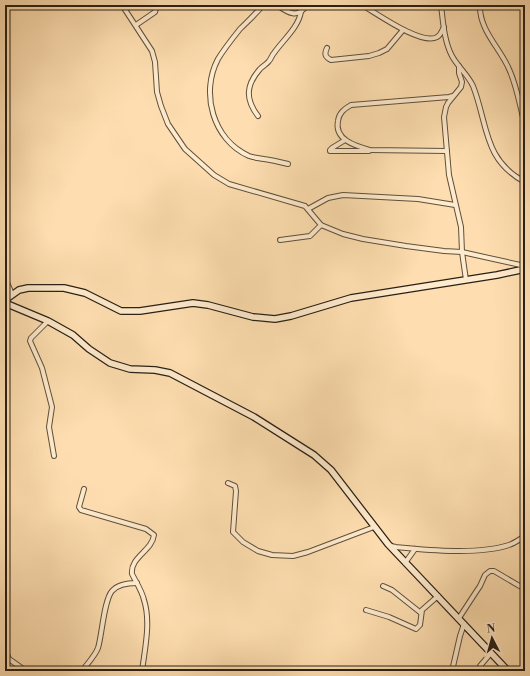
<svg xmlns="http://www.w3.org/2000/svg" width="530" height="676" font-family="'Libre Bodoni',serif">
  <style>
    .lines { fill: none; stroke-linecap: round; stroke-linejoin: round }
    .street-casing { stroke: #5e503c; stroke-width: 6 }
    .secondary-casing { stroke: #292015; stroke-width: 8 }
    .street { stroke: #feeacc; stroke-width: 4 }
    .secondary { stroke: #feeacc; stroke-width: 5.5 }
  </style>
  <rect width="100%" height="100%" fill="#fedeb0"/>
  <filter id="stains"><feTurbulence type="fractalNoise" baseFrequency=".005" numOctaves="4"/><feColorMatrix values="0 0 0 0 .2 0 0 0 0 .09 0 0 0 0 .02 0 0 0 .5 -.17"/></filter>
  <radialGradient id="worn" r=".72"><stop offset=".6" stop-color="#630" stop-opacity="0"/><stop offset="1" stop-color="#630" stop-opacity=".3"/></radialGradient>
  <g class="lines">
    <defs>
      <g id="street">
        <polyline points="122,5 152,51 155,62 157,92 161,106 168,124 185,149 214,175 229,184 305,206 321,225 343,234 363,239 406,246 444,251 462,252 525,266"/>
        <path d="M263,5C256,14 248,21 240,29C232,39 224,49 218,59C200,93 213,140 249,156C254,158 259,158 264,159C272,160 280,162 288,164"/>
        <path d="M277,5C288,13 298,19 307,5"/>
        <path d="M362,5C376,13 422,46 437,37C441,35 442,30 444,27"/>
        <path d="M441,5C443,21 444,41 452,56C458,67 468,75 473,86C488,124 483,160 525,182"/>
        <path d="M480,5C479,30 500,48 509,69C517,86 520,107 525,125"/>
        <polyline points="523,5 525,16"/>
        <polyline points="217,7 218,5"/>
        <polyline points="136,25 155,12 157,5"/>
        <path d="M327,48C324,54 325,57 331,60L369,56L379,53L387,49L403,30"/>
        <polyline points="459,66 459,73 462,82 461,87 448,103 446,107 444,117 449,175 461,227 462,252 466,280"/>
        <path d="M258,116C245,99 246,85 260,69C263,66 267,64 269,61C271,59 272,55 274,53C283,40 298,28 301,12"/>
        <polyline points="345,140 332,148 330,150 330,151 369,151"/>
        <path d="M447,151L370,150C356,146 334,140 338,121C339,113 344,109 351,105L449,97L453,96"/>
        <polyline points="308,209 328,198 343,195 418,199 455,205"/>
        <polyline points="5,220 5,231"/>
        <polyline points="280,240 310,236 321,225"/>
        <polyline points="5,278 12,294"/>
        <polyline points="48,321 31,338 30,341 42,368 52,407 49,427 54,456"/>
        <polyline points="228,483 235,486 236,491 233,532 243,542 258,551 272,555 293,556 308,552 374,527"/>
        <path d="M84,489L79,507L81,510L146,529L154,535C152,551 130,557 132,574C136,582 142,591 144,600C151,622 145,648 142,671"/>
        <path d="M391,546L396,547C428,550 479,555 509,545C515,543 520,539 525,536"/>
        <polyline points="405,563 415,549"/>
        <polyline points="383,586 392,590 421,613"/>
        <polyline points="366,610 389,617 416,629 420,625 422,610 438,596"/>
        <polyline points="459,618 474,595 480,586 485,575 490,571 494,571 523,588"/>
        <polyline points="5,650 9,659 26,671"/>
        <path d="M82,671C87,664 95,656 98,648C102,635 104,600 112,591C118,584 128,583 137,583"/>
        <polyline points="452,671 460,636 464,624"/>
        <polyline points="478,671 480,666 491,653"/>
      </g>
      <g id="secondary">
        <polyline points="5,300 19,290 28,288 64,288 85,293 121,311 140,311 193,303 208,305 253,317 275,319 291,316 351,298 497,275 525,269"/>
        <polyline points="5,303 48,321 73,335 89,349 110,363 130,369 155,370 170,373 254,417 314,455 331,470 388,544 508,671"/>
      </g>
    </defs>
    <use href="#street" class="street-casing"/>
    <use href="#secondary" class="secondary-casing"/>
    <use href="#street" class="street"/>
    <use href="#secondary" class="secondary"/>
  </g>
  <rect width="530" height="676" fill="none" stroke="#fedeb0" stroke-width="20"/>
  <rect x="6" y="6" width="518" height="664" fill="none" stroke="#292015" stroke-width="2"/>
  <rect x="10" y="10" width="510" height="656" fill="none" stroke="#292015"/>
  <g transform="translate(492 638) rotate(354)" stroke="#feeacc" stroke-width="3" paint-order="stroke">
  <path d="M0-3L7 15L0 10L-7 15Z" fill="#292015"/>
  <text y="-6" font-size="11" font-weight="bold" text-anchor="middle" fill="#292015">N</text>
  </g>
  <rect width="100%" height="100%" filter="url(#stains)"/>
  <rect width="100%" height="100%" fill="url(#worn)"/>
</svg>
